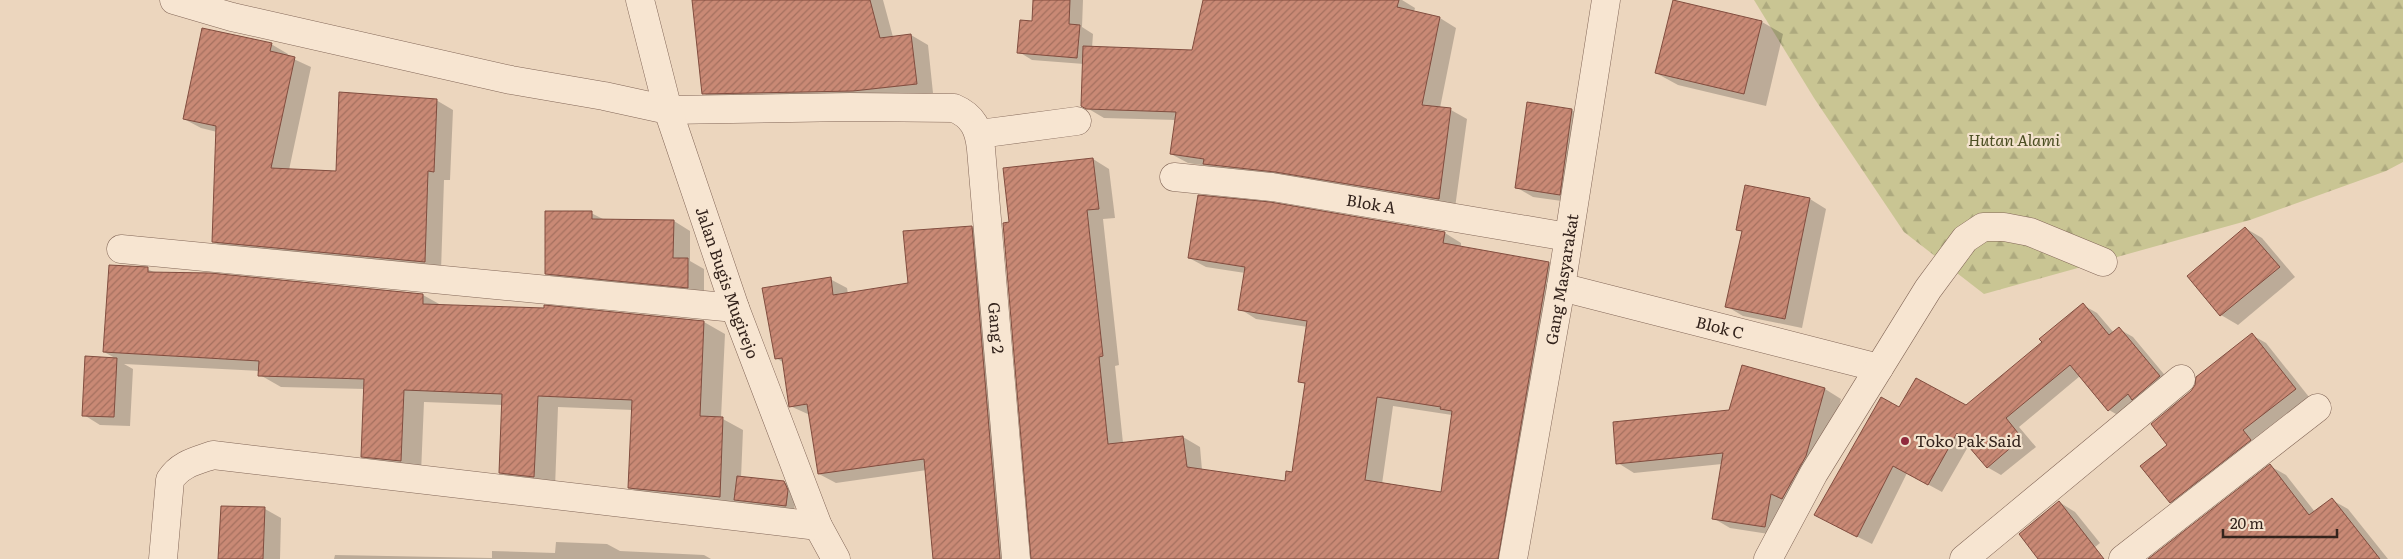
<svg xmlns="http://www.w3.org/2000/svg" width="2403" height="559" font-family="Literata,serif">
  <style>
    .forest { fill: url(#forest-firs) }
    .shadow { fill: #0003; fill-rule: evenodd }
    .building { fill: url(#building-hatch); stroke: #814d3f; fill-rule: evenodd }
    .lines { fill: none; stroke-linecap: round; stroke-linejoin: round }
    .minor-casing { stroke: #836758; stroke-width: 29 }
    .minor { stroke: #f7e5d1; stroke-width: 28 }
    .poi-dot { fill: #902a3d; stroke: #f3e2cd; stroke-width: 2 }
    .labels { text-anchor: middle; stroke-width: 4.5; stroke-linejoin: round; paint-order: stroke }
    .park-label { font-size: 16px; font-style: italic; fill: #4c4f23; stroke: #f3e2cd }
    .street-label { font-size: 16px; fill: #33231c; stroke: #f3e2cd }
    .poi-label { font-size: 16px; fill: #33231c; stroke: #f3e2cd; text-anchor: start }
  </style>
  <defs>
    <pattern id="forest-firs" width="22" height="20" patternUnits="userSpaceOnUse" patternTransform="scale(1.25)"><rect width="22" height="20" fill="#c9c593"/><path d="M5 1l3.5 6h-7zM16 11l3.5 6h-7z" fill="#ada97e"/></pattern>
    <pattern id="building-hatch" width="6" height="6" patternUnits="userSpaceOnUse" patternTransform="scale(1.25)"><rect width="6" height="6" fill="#c98975"/><path d="M-1 1l2-2M0 6l6-6M5 7l2-2" fill="none" stroke="#a4705f"/></pattern>
  </defs>
  <rect width="100%" height="100%" fill="#ecd6be"/>
  <polygon class="forest" points="1754,0 2403,0 2403,162 2386,171 2250,220 1984,294 1904,232 1814,98"/>
  <g class="shadow">
    <polygon points="693,0 883,0 893,37 911,35 928,45 933,93 870,100 720,103 703,93"/>
    <polygon points="1034,0 1083,0 1082,27 1093,34 1092,48 1193,51 1204,0 1402,0 1415,8 1414,12 1440,18 1456,28 1440,108 1451,110 1467,119 1455,208 1221,173 1208,166 1188,163 1171,154 1176,120 1104,118 1082,105 1084,64 1032,60 1019,52 1034,22"/>
    <polygon points="1762,22 1783,34 1766,106 1678,85 1656,73"/>
    <polygon points="271,44 288,54 287,56 311,67 289,170 337,172 436,100 453,110 450,180 444,180 441,271 229,251 213,241 217,132 201,128 184,119"/>
    <polygon points="1572,110 1588,119 1576,203 1533,197 1516,187"/>
    <path d="M1093,159L1109,169L1115,218L1103,219L1119,365L1115,366L1123,443L1183,437L1200,447L1202,470L1286,483L1293,473L1306,385L1299,381L1308,327L1256,319L1240,309L1245,273L1206,267L1189,258L1445,233L1461,243V247L1549,263L1565,272L1515,559H1033L1011,223ZM1393,406L1452,415L1442,493L1382,484Z"/>
    <polygon points="1746,187 1810,199 1826,209 1802,328 1743,316 1726,306 1743,232 1737,229"/>
    <polygon points="591,213 605,220 674,221 690,231 690,261 704,269 704,296 562,283 546,273"/>
    <polygon points="972,227 988,236 1016,559 935,559 927,470 836,483 819,474 810,415 790,406 784,363 776,358 830,279 847,288 848,294 909,284"/>
    <polygon points="2245,228 2262,238 2295,277 2238,325 2221,315 2189,277"/>
    <polygon points="147,269 156,273 423,295 441,305 704,322 725,334 721,418 743,430 741,478 784,482 793,487 796,496 794,511 741,503 740,509 650,499 629,487 633,410 558,407 555,488 521,484 500,472 503,405 424,402 421,473 383,468 362,456 365,389 281,387 260,375 260,371 124,364 133,369 130,426 100,425 84,415 86,357 117,359 104,352"/>
    <polygon points="2083,305 2097,313 2114,333 2119,329 2133,337 2173,385 2123,418 2109,410 2080,376 2019,427 2036,447 2001,475 1987,467 1969,445 1942,492 1907,473 1872,544 1830,523 1900,409 1966,407 2043,342"/>
    <polygon points="2252,335 2266,343 2309,397 2185,510 2170,502 2169,445 2192,392"/>
    <polygon points="1743,367 1825,389 1841,399 1822,465 1782,536 1730,528 1713,518 1722,464 1634,473 1618,463 1730,411"/>
    <polygon points="2270,466 2286,475 2315,512 2332,500 2348,509 2388,559 2150,559"/>
    <polygon points="2059,502 2075,512 2100,543 2080,559 2040,559"/>
    <polygon points="265,509 281,518 280,559 219,559"/>
    <polygon points="556,542 607,544 620,551 704,555 711,559 334,559 335,555 492,558 492,551 555,553"/>
  </g>
  <g class="building">
    <polygon points="692,0 870,0 880,38 911,34 917,84 853,91 702,94"/>
    <polygon points="1033,0 1070,0 1069,24 1080,25 1077,58 1017,53 1020,20 1032,21"/>
    <polygon points="1203,0 1399,0 1397,7 1440,17 1422,105 1451,108 1439,199 1275,172 1203,164 1204,159 1170,154 1176,112 1086,109 1081,106 1083,46 1192,50"/>
    <polygon points="1673,0 1762,21 1744,94 1655,73"/>
    <polygon points="202,28 272,43 270,51 295,57 271,168 336,171 339,92 437,99 434,172 428,171 425,262 212,242 216,126 183,119"/>
    <polygon points="1527,102 1572,109 1560,195 1515,188"/>
    <path d="M1093,158L1099,209L1087,210L1103,356L1099,357L1108,444L1183,436L1187,467L1285,481L1286,471L1292,472L1305,383L1298,382L1307,321L1238,310L1245,267L1188,258L1198,195L1270,202L1445,232L1443,243L1549,262L1498,559H1031L1003,223L1009,222L1003,168ZM1377,397L1441,407L1440,409L1452,411L1441,492L1365,480Z"/>
    <polygon points="1745,185 1810,198 1785,319 1725,307 1742,231 1736,230"/>
    <polygon points="545,211 592,211 592,219 674,220 673,258 688,258 688,288 545,274"/>
    <polygon points="972,226 1000,559 933,559 924,459 818,474 807,404 789,407 782,358 775,359 762,288 831,277 833,295 908,283 903,231"/>
    <polygon points="2245,227 2280,267 2220,316 2187,276"/>
    <polygon points="109,265 148,267 148,272 210,273 423,294 423,304 544,308 544,305 704,321 700,416 723,417 720,497 628,488 632,400 538,396 534,477 499,473 502,394 404,390 401,461 361,457 364,379 258,376 259,361 103,352"/>
    <polygon points="2083,303 2109,335 2119,327 2160,376 2132,400 2128,394 2108,411 2070,365 2006,418 2022,438 1987,468 1957,433 1928,485 1893,466 1857,537 1814,515 1881,397 1899,407 1916,378 1966,405 2042,342 2039,339"/>
    <polygon points="2252,333 2296,389 2243,430 2251,440 2170,503 2140,466 2167,445 2151,424 2191,391 2195,385 2196,377"/>
    <polygon points="85,356 117,358 114,417 82,416"/>
    <polygon points="1742,365 1825,388 1806,456 1782,499 1771,494 1765,527 1712,519 1723,453 1616,464 1613,422 1729,410"/>
    <polygon points="2270,464 2309,515 2332,498 2380,559 2148,559"/>
    <polygon points="737,476 784,481 788,490 786,506 734,500"/>
    <polygon points="2059,501 2104,559 2038,559 2019,534"/>
    <polygon points="221,506 265,507 263,559 218,559"/>
  </g>
  <g class="lines">
    <defs>
      <g id="minor">
        <path id="s1" d="M174,0L232,17L511,80L604,96L668,110L850,107L954,108C973,116 979,129 981,149L1016,559"/>
        <path id="s2" d="M640,0L668,110L735,308L818,526L836,559"/>
        <polyline points="979,134 1077,121"/>
        <path id="s3" d="M1174,177L1272,187L1568,237"/>
        <polyline points="121,249 735,308"/>
        <path id="s4" d="M1561,287L1879,368"/>
        <path d="M163,559L170,480C180,464 196,461 213,455L818,526"/>
        <path id="s5" d="M1513,559L1561,287L1606,0"/>
        <polyline points="1768,559 1814,473 1928,289 1965,239 1983,227 2004,227 2030,232 2103,262"/>
        <polyline points="1964,559 2181,379"/>
        <polyline points="2123,559 2317,408"/>
      </g>
    </defs>
    <use href="#minor" class="minor-casing"/>
    <use href="#minor" class="minor"/>
  </g>
  <circle class="poi-dot" cx="1905" cy="441" r="5"/>
  <g class="labels">
    <g class="park-label">
      <text x="2014" y="146">Hutan Alami</text>
    </g>
    <g class="street-label">
      <text dy="6" stroke="none"><textPath href="#s3" startOffset="199">Blok A</textPath></text>
      <text dy="6" stroke="none"><textPath href="#s5" startOffset="284">Gang Masyarakat</textPath></text>
      <text dy="6" stroke="none"><textPath href="#s2" startOffset="296">Jalan Bugis Mugirejo</textPath></text>
      <text dy="6" stroke="none"><textPath href="#s4" startOffset="164">Blok C</textPath></text>
      <text dy="6" stroke="none"><textPath href="#s1" startOffset="1024">Gang 2</textPath></text>
    </g>
    <g class="poi-label">
      <text x="1915" y="447">Toko Pak Said</text>
    </g>
  </g>
  <path d="M2223 529v8h114v-8" fill="none" stroke="#33231c" stroke-width="2.5"/>
  <text x="2230" y="529" font-size="15" fill="#33231c" stroke="#f3e2cd" stroke-width="4" paint-order="stroke">20 m</text>
</svg>
